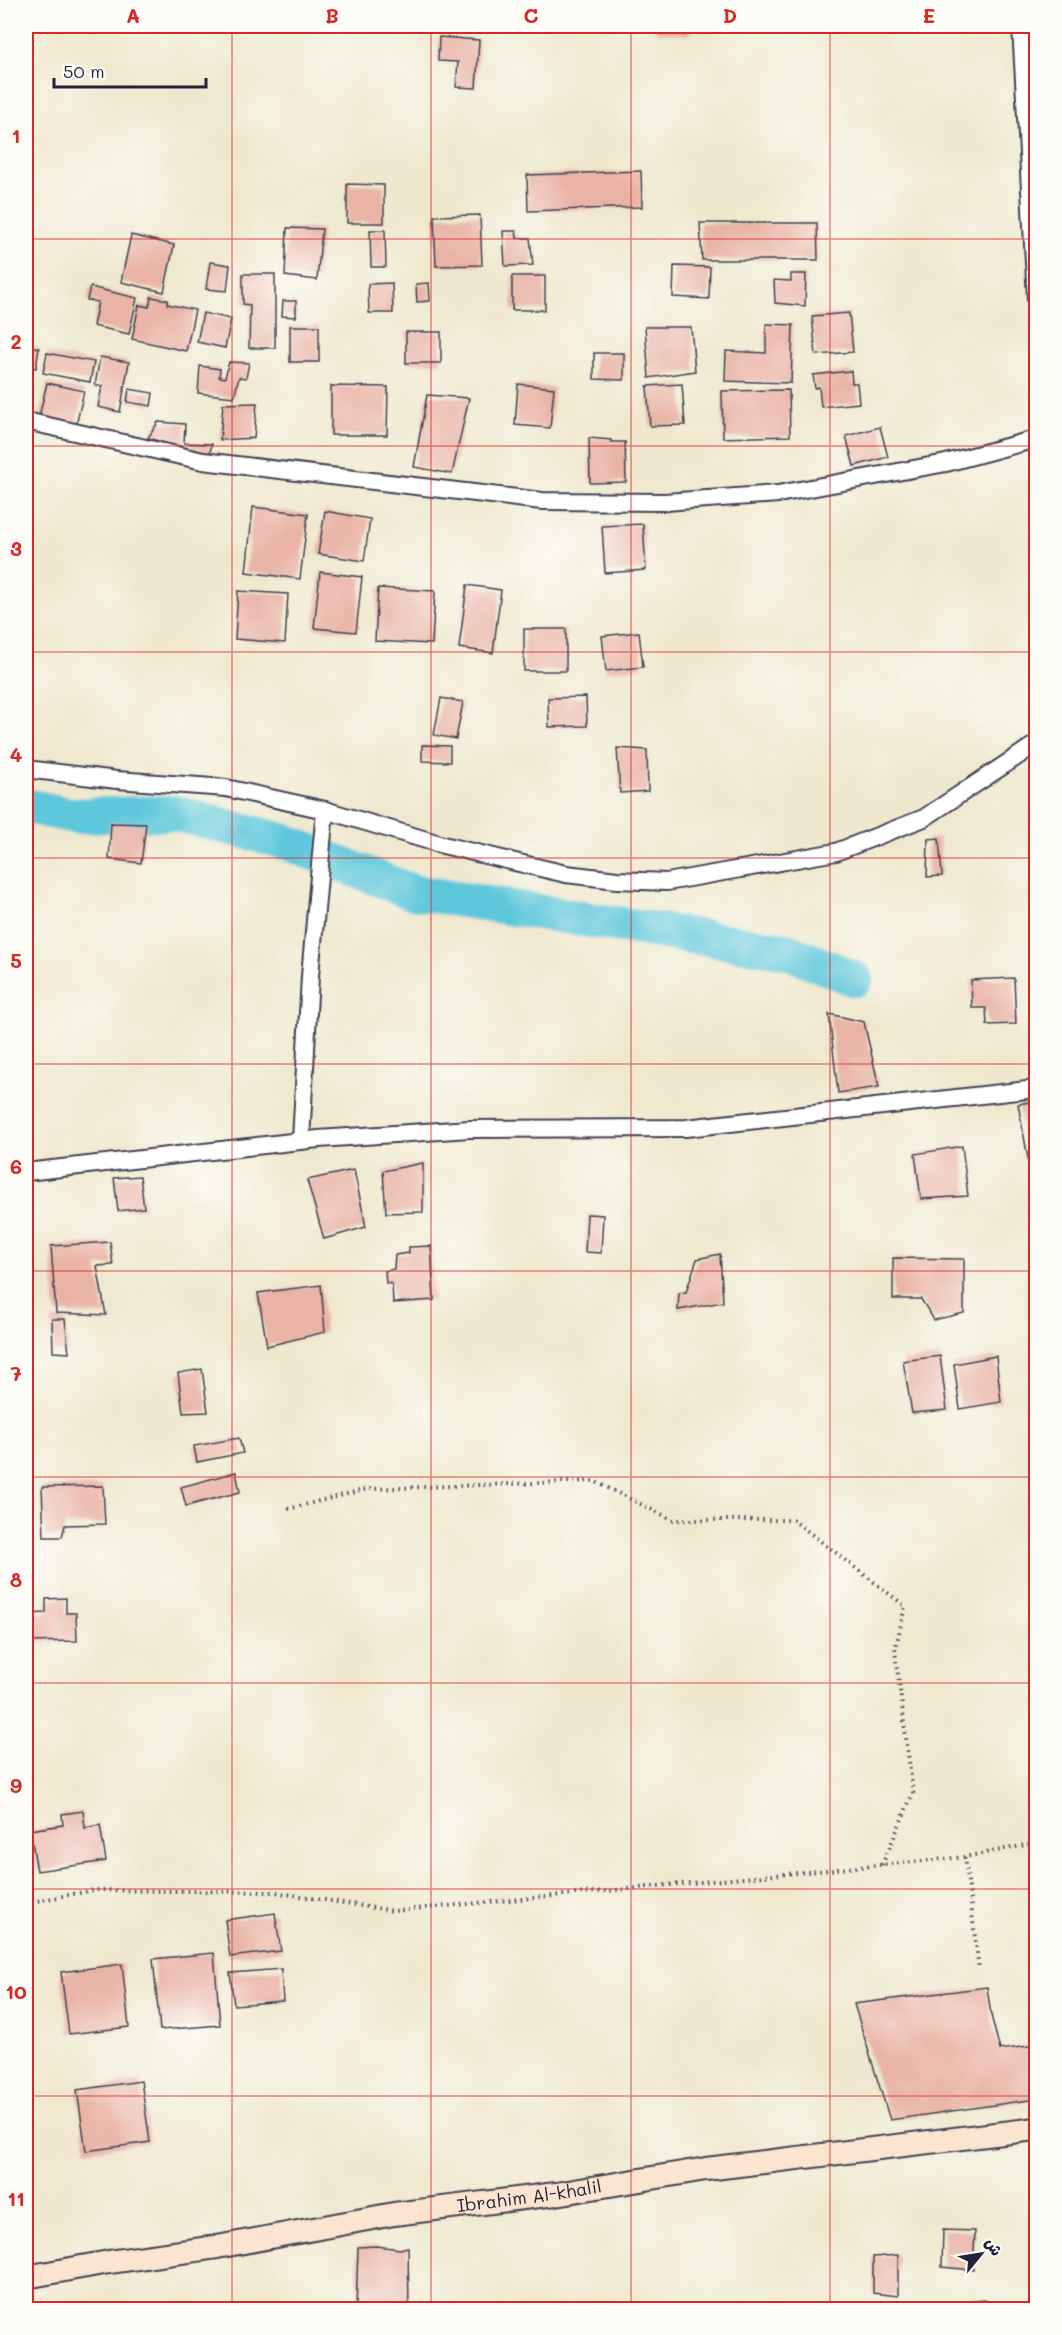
<svg xmlns="http://www.w3.org/2000/svg" width="1062" height="2335" font-family="Mali,'Playpen Sans Arabic',sans-serif">
  <style>
    .green { fill: #b5c466; stroke: #6c7350; stroke-width: 1.5 }
    .lines { fill: none; stroke-linecap: round; stroke-linejoin: round }
    .river { stroke: #5fc7db; stroke-width: 36 }
    .building { fill: #e9b3a5 }
    .street-casing { stroke: #414051; stroke-width: 20 }
    .secondary-casing { stroke: #414051; stroke-width: 26 }
    .path { stroke: #414051; stroke-width: 4; stroke-dasharray: 1.5 4.5; stroke-linecap: butt }
    .street { stroke: #fff; stroke-width: 16 }
    .secondary { stroke: #fce5d0; stroke-width: 22 }
    .grid { fill: none; stroke: #d62828; stroke-width: 1.5; stroke-opacity: 0.55 }
    .labels { text-anchor: middle; stroke-width: 4.5; stroke-linejoin: round; paint-order: stroke }
    .street-label { font-size: 18px; fill: #22223b; stroke: #fdfcf7 }
    .neatline { fill: none; stroke: #d62828; stroke-width: 2 }
    .grid-label { font-size: 20px; text-anchor: middle; font-weight: bold; fill: #d62828 }
  </style>
  <rect width="100%" height="100%" fill="#fdfcf7"/>
  <filter id="ink" filterUnits="userSpaceOnUse"><feTurbulence type="fractalNoise" baseFrequency=".0167" numOctaves="2"/><feDisplacementMap in="SourceGraphic" scale="12" xChannelSelector="R" yChannelSelector="G"/><feConvolveMatrix kernelMatrix="1 2 1 2 8 2 1 2 1" color-interpolation-filters="sRGB"/></filter>
  <filter id="wash" filterUnits="userSpaceOnUse"><feTurbulence type="fractalNoise" baseFrequency=".008" numOctaves="4" result="noise"/><feDisplacementMap in="SourceGraphic" scale="24" xChannelSelector="R" yChannelSelector="G"/><feGaussianBlur stdDeviation="1.35" result="paint"/><feColorMatrix in="noise" values="0 0 0 0 0 0 0 0 0 0 0 0 0 0 0 0 0 1.4 0 .05"/><feComposite in="paint" operator="in"/></filter>
  <g filter="url(#wash)">
    <rect width="100%" height="100%" fill="#efe8ce"/>
    <polygon class="green" points="1036,1404 1036,1474 1026,1405"/>
    <g class="lines">
      <polyline class="river" points="26,806 74,816 175,813 286,842 412,892 787,951 855,979"/>
    </g>
    <g id="blocks">
      <g class="building">
        <polygon points="655,26 690,26 690,35 655,33"/>
        <polygon points="439,37 479,40 476,88 456,87 458,62 438,61"/>
        <polygon points="641,171 642,207 528,211 527,175"/>
        <polygon points="347,184 384,185 384,223 347,223"/>
        <polygon points="480,215 482,265 436,266 434,216"/>
        <polygon points="700,223 817,223 818,260 702,260"/>
        <polygon points="287,228 322,229 317,280 285,276"/>
        <polygon points="370,230 385,230 386,267 371,267"/>
        <polygon points="503,231 516,231 517,238 530,238 533,265 505,266"/>
        <polygon points="131,235 174,245 164,292 121,282"/>
        <polygon points="210,262 230,265 227,291 206,289"/>
        <polygon points="674,266 710,267 709,299 673,297"/>
        <polygon points="243,274 275,274 275,348 249,348 250,305 243,304"/>
        <polygon points="791,274 806,274 805,306 775,303 774,280 791,281"/>
        <rect x="512" y="276" width="33" height="34"/>
        <polygon points="392,283 393,313 369,313 368,284"/>
        <polygon points="429,283 430,301 417,302 416,284"/>
        <polygon points="90,287 137,298 129,334 93,326 98,302 87,300"/>
        <polygon points="151,297 168,300 167,304 195,310 186,351 132,339 139,305 149,307"/>
        <polygon points="283,301 296,301 296,317 282,316"/>
        <polygon points="203,313 231,319 225,348 197,342"/>
        <polygon points="849,313 853,352 816,355 812,316"/>
        <polygon points="766,324 793,325 791,383 725,381 726,351 766,353"/>
        <rect x="290" y="326" width="29" height="36"/>
        <polygon points="645,327 691,327 695,371 649,378"/>
        <rect x="406" y="332" width="35" height="31"/>
        <polygon points="26,341 31,342 30,346 39,348 36,368 26,366"/>
        <polygon points="47,353 94,362 90,382 43,373"/>
        <polygon points="594,353 624,353 624,380 594,379"/>
        <polygon points="100,357 129,362 120,412 98,407 102,386 95,385"/>
        <polygon points="229,362 249,363 246,378 239,377 234,397 198,393 200,366 220,369 219,377 225,378"/>
        <polygon points="851,371 852,383 857,383 859,403 821,407 819,387 815,388 813,375"/>
        <polygon points="47,383 84,391 76,426 39,417"/>
        <polygon points="518,384 554,388 550,428 515,425"/>
        <polygon points="682,384 685,425 650,426 647,386"/>
        <polygon points="331,386 388,387 387,435 331,435"/>
        <polygon points="129,389 153,393 151,406 127,402"/>
        <polygon points="789,390 790,436 723,438 722,391"/>
        <polygon points="427,395 469,398 452,474 414,467"/>
        <polygon points="257,403 254,438 220,440 223,404"/>
        <polygon points="158,422 185,424 184,443 212,444 209,456 148,438"/>
        <polygon points="880,427 888,457 854,466 846,436"/>
        <polygon points="589,438 611,440 611,442 625,442 626,482 590,483"/>
        <polygon points="253,507 308,514 300,579 246,572"/>
        <polygon points="325,511 370,519 364,561 318,554"/>
        <polygon points="643,524 646,570 605,573 602,526"/>
        <polygon points="320,572 362,577 356,632 314,628"/>
        <polygon points="467,585 501,590 493,653 459,648"/>
        <polygon points="378,588 435,591 432,644 375,641"/>
        <polygon points="238,591 288,594 285,643 235,639"/>
        <rect x="524" y="629" width="42" height="42"/>
        <polygon points="639,632 643,667 606,671 602,636"/>
        <polygon points="586,697 587,726 549,727 548,698"/>
        <polygon points="441,698 463,702 456,739 434,735"/>
        <polygon points="422,745 450,746 450,762 422,761"/>
        <polygon points="617,748 647,750 648,791 620,793"/>
        <polygon points="111,823 146,824 141,863 109,859"/>
        <polygon points="939,838 942,876 927,877 928,839"/>
        <polygon points="1014,978 1016,1024 987,1025 986,1008 972,1008 971,980"/>
        <polygon points="829,1014 864,1022 879,1087 838,1093"/>
        <polygon points="1036,1101 1036,1179 1032,1180 1018,1104"/>
        <polygon points="962,1146 968,1196 921,1199 915,1154"/>
        <polygon points="423,1163 423,1212 386,1213 383,1171"/>
        <polygon points="354,1170 366,1227 324,1239 307,1180"/>
        <polygon points="140,1176 144,1208 118,1211 114,1178"/>
        <polygon points="587,1214 603,1215 601,1253 585,1252"/>
        <polygon points="110,1242 113,1265 97,1266 106,1315 56,1313 51,1246"/>
        <polygon points="431,1246 434,1300 393,1303 392,1284 386,1283 385,1271 394,1269 395,1255 409,1253 409,1247"/>
        <polygon points="720,1254 723,1302 678,1310 679,1293 686,1292 697,1259"/>
        <polygon points="893,1258 964,1259 964,1313 934,1320 921,1299 893,1299"/>
        <polygon points="321,1285 325,1332 267,1346 258,1293"/>
        <polygon points="52,1319 65,1319 69,1353 53,1352"/>
        <polygon points="940,1356 947,1410 912,1413 903,1361"/>
        <polygon points="996,1356 1001,1402 960,1409 954,1364"/>
        <polygon points="202,1369 208,1412 183,1413 178,1373"/>
        <polygon points="239,1438 243,1453 197,1462 194,1446"/>
        <polygon points="236,1472 240,1492 186,1506 181,1487"/>
        <polygon points="103,1486 105,1524 65,1525 62,1537 44,1537 42,1487"/>
        <polygon points="66,1598 66,1613 76,1613 77,1641 26,1642 26,1614 46,1613 46,1599"/>
        <polygon points="83,1811 85,1828 100,1825 106,1861 37,1871 30,1830 63,1825 62,1814"/>
        <polygon points="275,1913 281,1951 230,1957 225,1920"/>
        <polygon points="214,1953 220,2025 160,2030 153,1959"/>
        <polygon points="122,1964 129,2027 69,2034 61,1972"/>
        <polygon points="281,1969 283,2001 234,2005 230,1973"/>
        <polygon points="987,1987 991,2015 1000,2050 1036,2045 1036,2099 890,2120 854,2004"/>
        <polygon points="141,2081 150,2142 86,2151 77,2090"/>
        <polygon points="943,2230 975,2231 973,2270 942,2267"/>
        <polygon points="376,2246 400,2249 408,2247 409,2310 356,2310 358,2247"/>
        <polygon points="898,2255 898,2296 873,2293 873,2257"/>
        <polygon points="985,2300 986,2310 927,2310 927,2305"/>
      </g>
    </g>
  </g>
  <g filter="url(#ink)">
    <use href="#blocks" fill-opacity="0" stroke="#414051" stroke-width="1.5"/>
    <g class="lines">
      <defs>
        <g id="street">
          <polyline points="1021,26 1036,299"/>
          <polyline points="26,421 203,461 542,501 665,502 778,494 946,463 1036,439"/>
          <polyline points="26,769 117,780 226,788 325,810 443,845 566,874 617,880 667,882 836,852 924,818 1036,744"/>
          <polyline points="301,1141 310,976 325,810"/>
          <polyline points="26,1172 318,1139 470,1129 686,1128 1036,1089"/>
        </g>
        <g id="secondary">
          <path id="s1" d="M26,2277L109,2262L217,2247L394,2214L556,2194L706,2169L1036,2129"/>
        </g>
      </defs>
      <use href="#street" class="street-casing"/>
      <use href="#secondary" class="secondary-casing"/>
      <g class="path">
        <polyline points="288,1509 367,1489 594,1481 673,1520 793,1520 905,1606 895,1651 913,1793 882,1865"/>
        <polyline points="965,1857 979,1969"/>
        <polyline points="26,1903 95,1890 275,1892 394,1911 965,1857 1036,1843"/>
      </g>
      <use href="#street" class="street"/>
      <use href="#secondary" class="secondary"/>
    </g>
  </g>
  <path class="grid" d="M232,26V2310M431,26V2310M631,26V2310M830,26V2310M26,239H1036M26,446H1036M26,652H1036M26,858H1036M26,1064H1036M26,1271H1036M26,1477H1036M26,1683H1036M26,1889H1036M26,2096H1036"/>
  <g class="labels">
    <g class="street-label">
      <text dy="6" stroke="none"><textPath href="#s1" startOffset="510">Ibrahim Al-khalil</textPath></text>
    </g>
  </g>
  <rect width="1062" height="2335" fill="none" stroke="#fdfcf7" stroke-width="66"/>
  <g transform="translate(981 2254) rotate(60)" stroke="#fdfcf7" stroke-width="4.5" paint-order="stroke">
  <path d="M0-4.5L10 22L0 15L-10 22Z" fill="#22223b"/>
  <text y="-9" font-size="16" font-weight="bold" text-anchor="middle" fill="#22223b">ش</text>
  </g>
  <path d="M54 78v9h152v-9" fill="none" stroke="#22223b" stroke-width="3"/>
  <text x="63" y="78" font-size="18" fill="#22223b" stroke="#fdfcf7" stroke-width="4.5" paint-order="stroke">50 m</text>
  <rect x="33" y="33" width="996" height="2269" class="neatline"/>
  <g class="grid-label">
    <text x="133" y="23">A</text>
    <text x="332" y="23">B</text>
    <text x="531" y="23">C</text>
    <text x="730" y="23">D</text>
    <text x="929" y="23">E</text>
    <text x="16" y="143">1</text>
    <text x="16" y="349">2</text>
    <text x="16" y="556">3</text>
    <text x="16" y="762">4</text>
    <text x="16" y="968">5</text>
    <text x="16" y="1174">6</text>
    <text x="16" y="1381">7</text>
    <text x="16" y="1587">8</text>
    <text x="16" y="1793">9</text>
    <text x="16" y="1999">10</text>
    <text x="16" y="2206">11</text>
  </g>
</svg>
